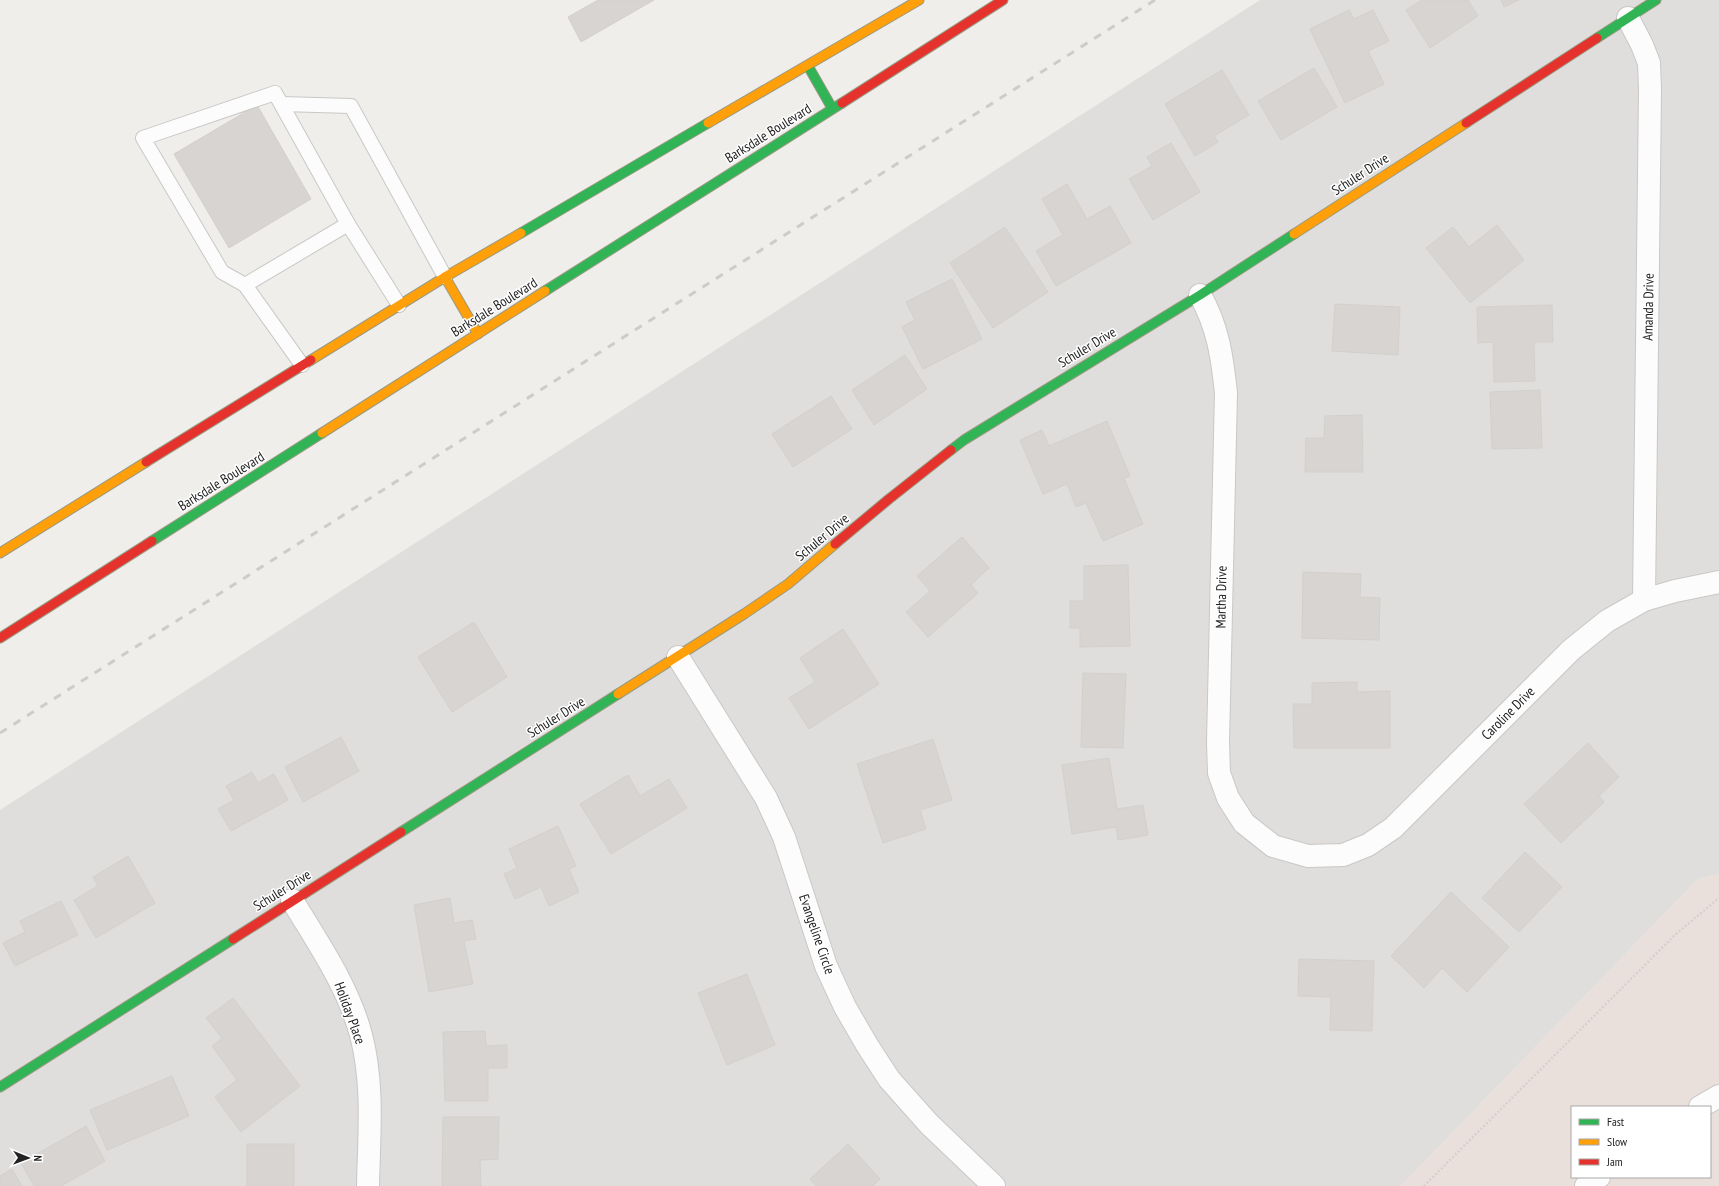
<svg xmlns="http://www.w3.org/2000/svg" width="1719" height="1186" font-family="'PT Sans Narrow',sans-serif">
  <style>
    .residential { fill: #dfdedc }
    .military { fill: #eae0db; fill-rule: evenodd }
    .building { fill: #d7d4d2; stroke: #d3d0cc }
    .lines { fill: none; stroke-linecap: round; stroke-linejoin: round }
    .lane-casing { stroke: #c9c8c7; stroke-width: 16 }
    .street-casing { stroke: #c9c8c7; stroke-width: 24 }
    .fast-casing { stroke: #999a82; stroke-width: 11 }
    .slow-casing { stroke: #999a82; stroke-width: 11 }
    .jam-casing { stroke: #999a82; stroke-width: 11 }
    .path { stroke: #dccecd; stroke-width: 2.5; stroke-dasharray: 2 2; stroke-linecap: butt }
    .lane { stroke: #fdfcfc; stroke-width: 14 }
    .street { stroke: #fdfcfc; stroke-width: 22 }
    .fast { stroke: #30b455; stroke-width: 9 }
    .slow { stroke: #ff9f0a; stroke-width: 9 }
    .jam { stroke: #e5322d; stroke-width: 9 }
    .rail { stroke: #ccc; stroke-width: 3; stroke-dasharray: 8 8; stroke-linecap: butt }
    .labels { text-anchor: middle; stroke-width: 3; stroke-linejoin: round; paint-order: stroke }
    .street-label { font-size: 14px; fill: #222; stroke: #fff }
  </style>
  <rect width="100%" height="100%" fill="#f0eeeb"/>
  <polygon class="residential" points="1260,0 1719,0 1719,874 1698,879 1401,1186 0,1186 0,810"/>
  <path class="military" d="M1719,874V1186H1401L1698,879ZM1572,1107H1710V1177H1572Z"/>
  <g class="building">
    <polygon points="598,0 654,0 581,42 568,17"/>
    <polygon points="1422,0 1468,0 1478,16 1430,48 1406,10"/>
    <polygon points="1501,0 1519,0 1504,7"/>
    <polygon points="1349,10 1354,19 1373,10 1389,41 1368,51 1384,84 1345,103 1310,29"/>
    <polygon points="1314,68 1337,107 1281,140 1258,101"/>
    <polygon points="1222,70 1249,115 1214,136 1218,142 1195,156 1165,104"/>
    <polygon points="257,105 311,199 229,248 174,154"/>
    <polygon points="1171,143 1200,192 1153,220 1129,179 1152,166 1147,157"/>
    <polygon points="1067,184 1087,219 1110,206 1131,243 1056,286 1036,251 1063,235 1042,199"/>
    <polygon points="1497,225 1524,260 1470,303 1426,248 1453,227 1469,247"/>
    <polygon points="1005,227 1048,292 993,328 950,263"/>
    <polygon points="952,279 982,339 923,369 902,327 915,320 906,302"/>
    <polygon points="1335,304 1400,307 1398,355 1332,351"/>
    <polygon points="1552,305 1553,342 1534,342 1535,381 1494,382 1493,342 1478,343 1477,307"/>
    <polygon points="905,355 927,389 874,425 852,390"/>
    <polygon points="1540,390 1542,448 1492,449 1490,392"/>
    <polygon points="831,396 852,429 793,467 772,434"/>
    <polygon points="1362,415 1363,472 1305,472 1306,438 1324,438 1325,416"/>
    <polygon points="1107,421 1130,476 1124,478 1143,524 1103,541 1086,503 1076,507 1067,484 1043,494 1020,440 1042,430 1049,446"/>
    <polygon points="962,537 989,568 971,585 978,593 928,637 906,612 930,591 917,576"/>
    <polygon points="1128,565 1130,646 1080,647 1080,628 1070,628 1070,601 1084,601 1084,566"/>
    <polygon points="1303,572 1361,574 1360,597 1380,598 1379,640 1302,638"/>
    <polygon points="474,622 507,677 452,712 418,657"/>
    <polygon points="843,629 879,684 809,729 789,698 815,682 800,658"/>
    <polygon points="1083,673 1126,674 1123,748 1081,747"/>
    <polygon points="1357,682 1357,692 1390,691 1390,748 1294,748 1293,704 1312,704 1312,683"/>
    <polygon points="341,737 359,771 303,802 285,767"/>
    <polygon points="933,739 952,800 920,810 926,829 883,843 857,764"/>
    <polygon points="1588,743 1619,777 1599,796 1604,802 1561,843 1524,804"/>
    <polygon points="1109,758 1117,809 1143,805 1148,835 1118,840 1116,827 1072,834 1062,765"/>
    <polygon points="252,772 258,783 274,774 288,800 231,831 218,809 234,800 226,786"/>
    <polygon points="628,775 640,796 669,779 687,808 611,854 580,804"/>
    <polygon points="558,826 576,866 569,869 579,892 549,906 541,887 515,899 504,874 517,868 509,849"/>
    <polygon points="1525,852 1562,887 1519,932 1482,898"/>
    <polygon points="128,856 155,903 96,938 74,900 98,886 93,877"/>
    <polygon points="1451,892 1509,947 1467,992 1442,968 1424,988 1391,956"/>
    <polygon points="450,898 454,923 472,920 476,939 464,941 473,984 429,992 414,905"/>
    <polygon points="61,901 78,935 15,966 3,943 25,932 20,921"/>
    <polygon points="1299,959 1374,961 1372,1031 1330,1030 1331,997 1298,996"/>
    <polygon points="747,974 775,1045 727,1065 698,993"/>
    <polygon points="233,998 300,1086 241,1132 215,1097 237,1080 212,1046 222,1038 206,1018"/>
    <polygon points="485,1031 486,1046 507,1045 507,1068 488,1068 488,1101 445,1101 443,1032"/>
    <polygon points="172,1076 189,1116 107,1150 90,1110"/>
    <polygon points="443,1117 499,1117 498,1159 480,1160 481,1186 442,1186"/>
    <polygon points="86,1126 105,1161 61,1186 34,1186 21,1163"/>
    <rect x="247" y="1144" width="47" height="42"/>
    <polygon points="848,1144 880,1179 873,1186 816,1186 810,1179"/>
    <polygon points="12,1169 22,1186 0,1186 0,1176"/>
  </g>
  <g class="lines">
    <defs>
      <g id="lane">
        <polyline points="282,104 351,106 445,277"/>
        <polyline points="245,285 348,224"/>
        <polyline points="302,365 245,285 222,272 143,138 275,93 348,224 399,305"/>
      </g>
      <g id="street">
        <polyline points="1628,18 1642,45 1649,63 1650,90 1644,600"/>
        <path d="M1200,295C1218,327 1222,356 1226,393L1218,742L1219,773L1228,798L1244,823L1273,846L1308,856L1343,855L1368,845L1393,828L1571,650L1607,621L1644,600L1675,591L1719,582"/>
        <polyline points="678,657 766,798 784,837 826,966 845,1007 867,1045 889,1079 929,1124 994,1186"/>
        <path d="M292,900C318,943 348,986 361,1035C374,1084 369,1136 368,1186"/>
        <polyline points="1700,1107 1719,1096"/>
        <polyline points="1586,1186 1599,1177"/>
      </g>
      <g id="fast">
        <polyline points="1597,38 1656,0"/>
        <polyline points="808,66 832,108"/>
        <polyline points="521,233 708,123"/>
        <polyline points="545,291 842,103"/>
        <polyline points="951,450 964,440 1200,295 1294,234"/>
        <polyline points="152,541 322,433"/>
        <polyline points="401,832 618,694"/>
        <polyline points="0,1087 233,939"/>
      </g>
      <g id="slow">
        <polyline points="708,123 919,0"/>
        <polyline points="1294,234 1466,123"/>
        <polyline points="445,277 478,334"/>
        <polyline points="311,360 445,277 521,233"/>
        <polyline points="322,433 545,291"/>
        <polyline points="0,553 146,462"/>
        <polyline points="618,694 744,614 788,584 835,544"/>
      </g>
      <g id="jam">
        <polyline points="842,103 1003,0"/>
        <polyline points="1466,123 1597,38"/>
        <polyline points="146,462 311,360"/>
        <polyline points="835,544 889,499 951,450"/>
        <polyline points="0,638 152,541"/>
        <polyline points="233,939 401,832"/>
      </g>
    </defs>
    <use href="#lane" class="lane-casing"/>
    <use href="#street" class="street-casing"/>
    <use href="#fast" class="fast-casing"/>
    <use href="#slow" class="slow-casing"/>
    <use href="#jam" class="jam-casing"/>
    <polyline class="path" points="1424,1186 1676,934 1719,898"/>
    <use href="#lane" class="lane"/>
    <use href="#street" class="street"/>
    <use href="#fast" class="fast"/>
    <use href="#slow" class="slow"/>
    <use href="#jam" class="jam"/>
    <polyline class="rail" points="0,733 1155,0"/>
  </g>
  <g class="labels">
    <g class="street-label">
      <text transform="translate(768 133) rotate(-32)" y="5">Barksdale Boulevard</text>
      <text transform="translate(1360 174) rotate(-33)" y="5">Schuler Drive</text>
      <text transform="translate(494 307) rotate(-32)" y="5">Barksdale Boulevard</text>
      <text transform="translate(1648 307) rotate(-89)" y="5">Amanda Drive</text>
      <text transform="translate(1087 347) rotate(-31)" y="5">Schuler Drive</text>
      <text transform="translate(221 481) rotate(-32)" y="5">Barksdale Boulevard</text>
      <text transform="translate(822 537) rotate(-40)" y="5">Schuler Drive</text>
      <text transform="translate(1221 597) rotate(-89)" y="5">Martha Drive</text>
      <text transform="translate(1508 713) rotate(-45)" y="5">Caroline Drive</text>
      <text transform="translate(556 717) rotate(-32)" y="5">Schuler Drive</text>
      <text transform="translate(282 890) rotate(-32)" y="5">Schuler Drive</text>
      <text transform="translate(817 934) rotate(71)" y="5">Evangeline Circle</text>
      <text transform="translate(350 1013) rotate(70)" y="5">Holiday Place</text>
    </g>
  </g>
  <rect x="1571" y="1106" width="140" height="72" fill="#ffffff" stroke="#a7a7a7"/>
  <rect x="1579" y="1119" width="20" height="6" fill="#30b455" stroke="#a7a7a7"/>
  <text x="1607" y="1126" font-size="12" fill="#222222">Fast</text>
  <rect x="1579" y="1139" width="20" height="6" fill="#ff9f0a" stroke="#a7a7a7"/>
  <text x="1607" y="1146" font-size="12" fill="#222222">Slow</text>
  <rect x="1579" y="1159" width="20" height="6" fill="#e5322d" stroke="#a7a7a7"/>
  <text x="1607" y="1166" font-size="12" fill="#222222">Jam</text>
  <g transform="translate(28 1158) rotate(91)" stroke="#ffffff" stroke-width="3" paint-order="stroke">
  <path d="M0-3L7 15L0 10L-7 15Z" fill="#222222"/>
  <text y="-6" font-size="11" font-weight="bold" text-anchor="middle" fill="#222222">N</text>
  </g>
</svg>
